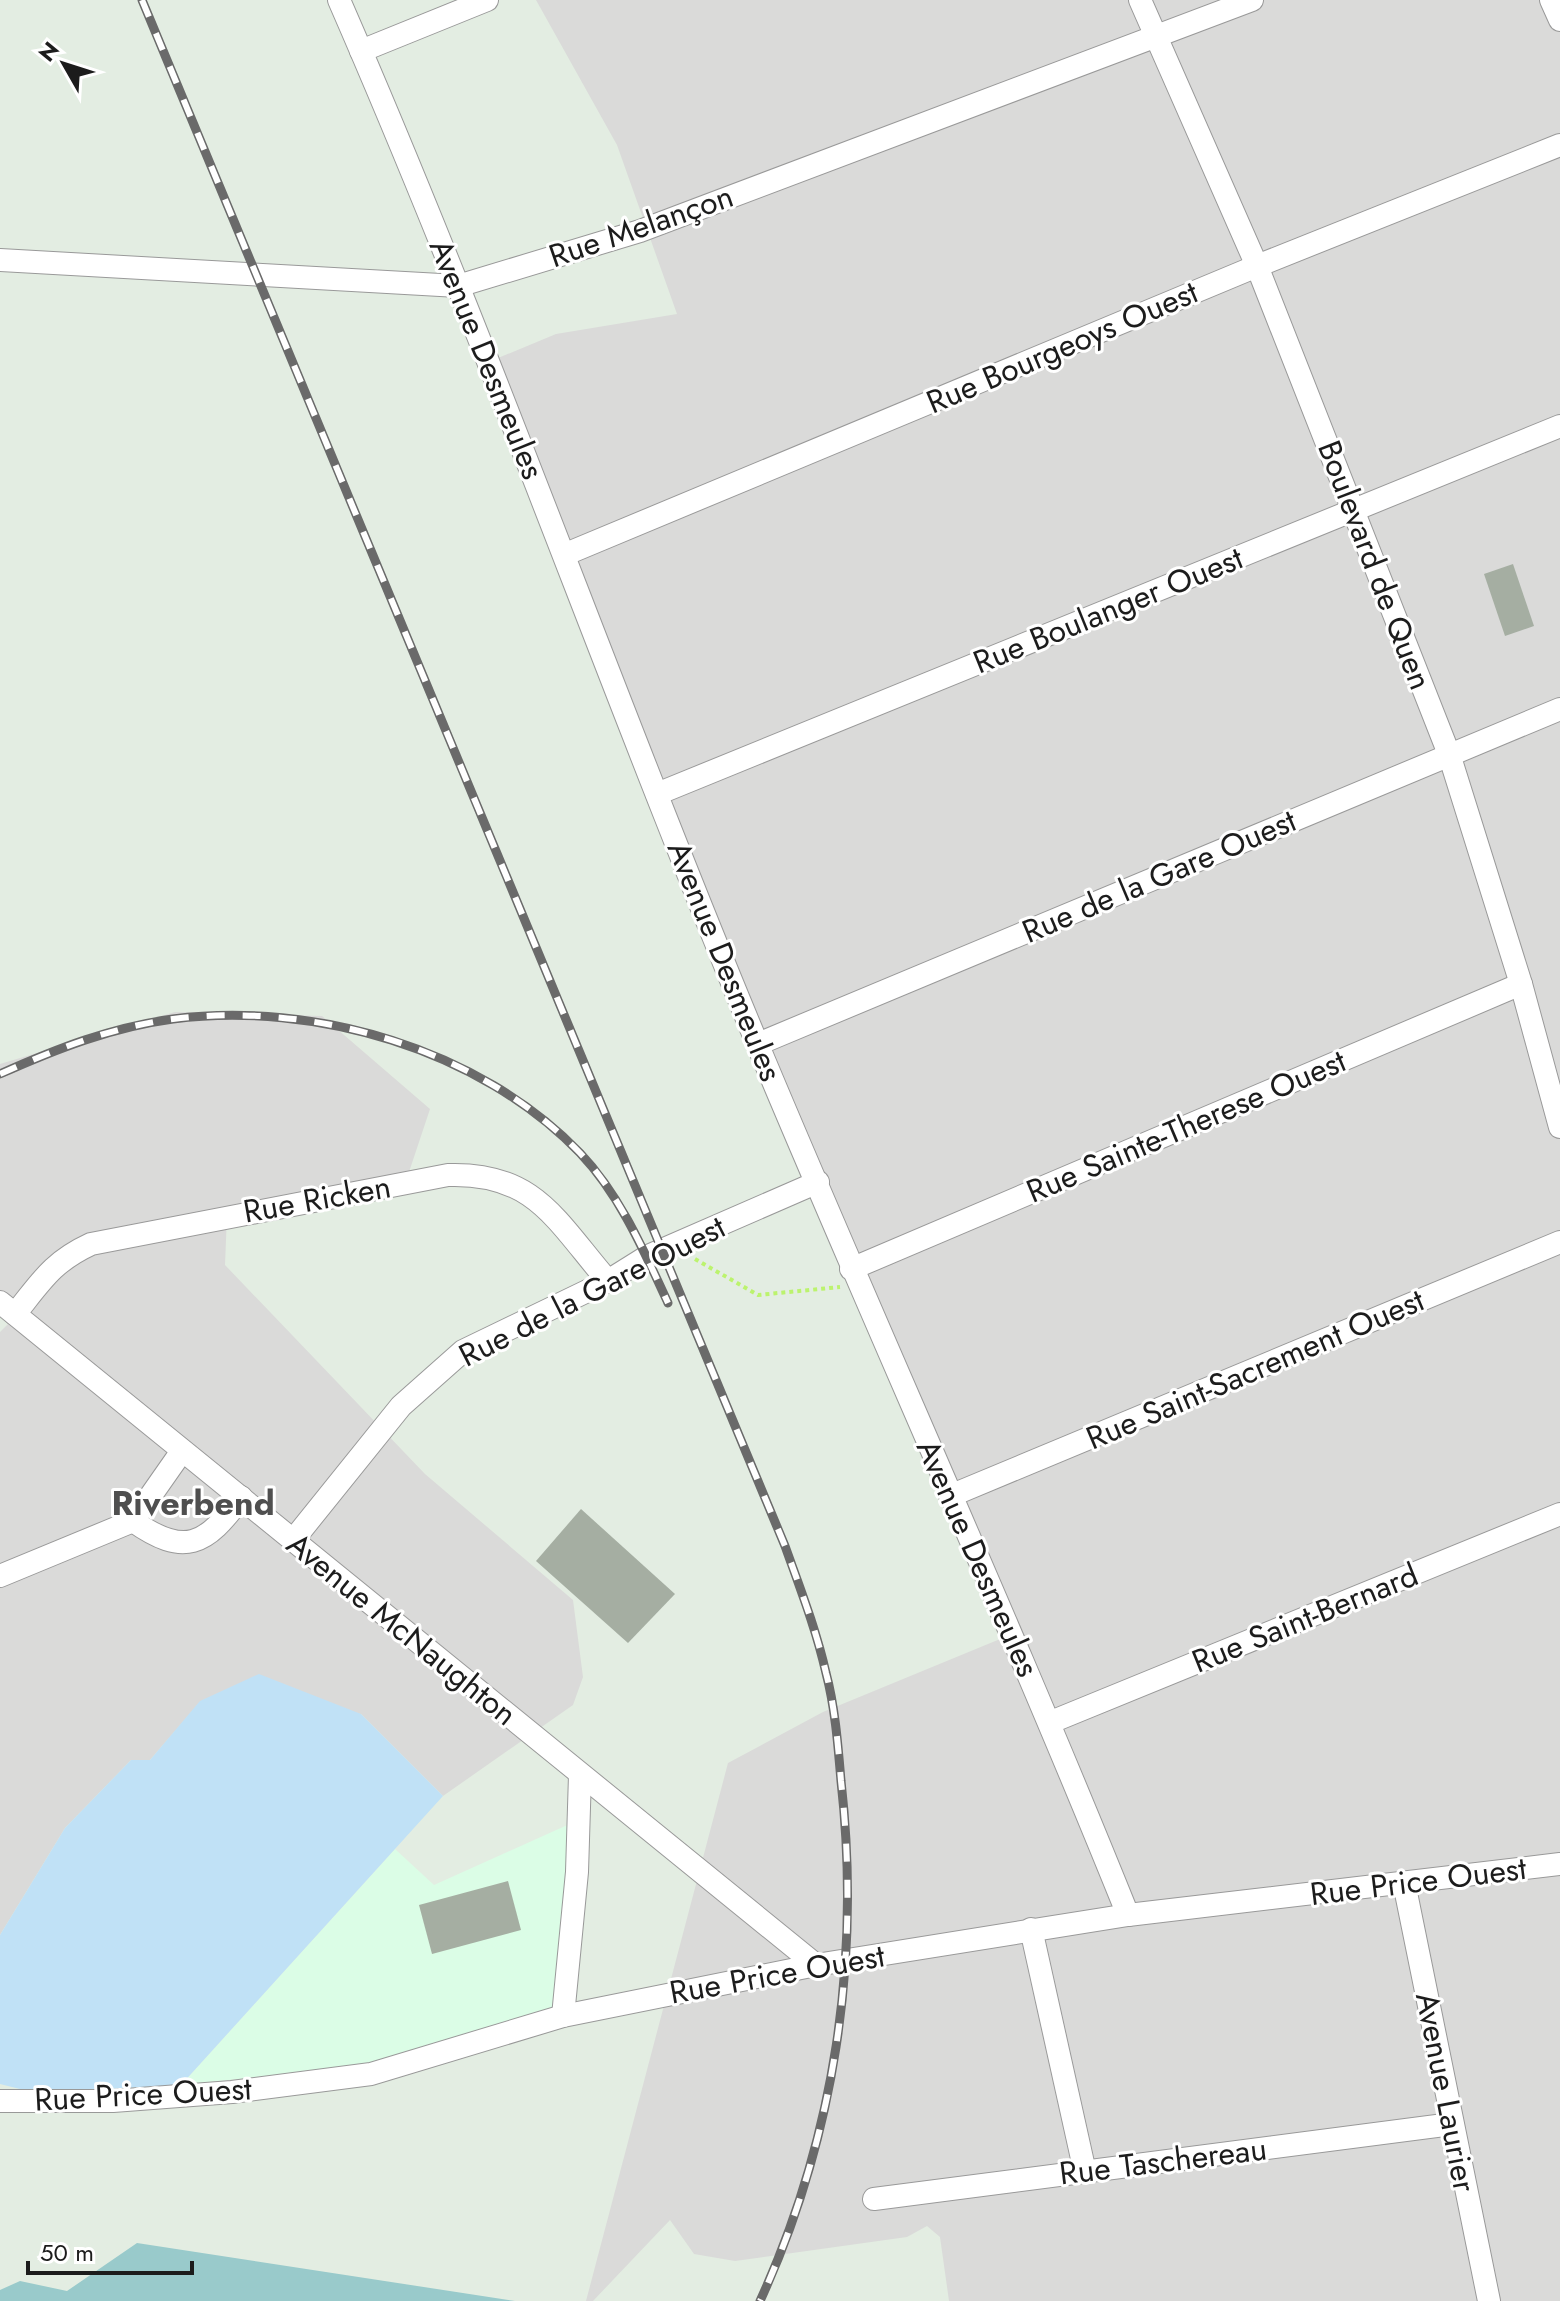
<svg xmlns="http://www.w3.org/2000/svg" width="1560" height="2301" font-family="Jost,sans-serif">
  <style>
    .residential { fill: #dadad9 }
    .education { fill: #dbfde6 }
    .forest { fill: #99cacb }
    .park { fill: #c0e1f6 }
    .building { fill: #a5aea2 }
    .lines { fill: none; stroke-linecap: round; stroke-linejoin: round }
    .minor-casing { stroke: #999; stroke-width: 24 }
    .path { stroke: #bcf36e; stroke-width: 4; stroke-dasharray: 4 4; stroke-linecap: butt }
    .minor { stroke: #fff; stroke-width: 22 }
    .rail-casing { stroke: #6a6a6a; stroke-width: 9 }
    .rail { stroke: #fff; stroke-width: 6; stroke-dasharray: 18; stroke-linecap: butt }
    .labels { text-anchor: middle; stroke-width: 6; stroke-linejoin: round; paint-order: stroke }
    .street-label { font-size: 32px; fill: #1c1c1c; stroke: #fff }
    .neighbourhood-label { font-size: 34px; font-weight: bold; fill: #4f4f4f; stroke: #fff }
  </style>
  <rect width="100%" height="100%" fill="#e3ede2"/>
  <g class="residential">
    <polygon points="536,0 1560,0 1560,2301 949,2301 940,2237 927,2226 907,2237 735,2261 694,2254 670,2220 593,2301 586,2301 728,1763 823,1712 1005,1637 486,363 556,334 677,314 617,145"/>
    <polygon points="175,1012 322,1016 430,1109 405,1184 227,1215 225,1265 425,1474 573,1600 583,1677 573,1705 443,1796 361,1714 200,1702 150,1760 131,1760 65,1828 0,1935 0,1332 14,1318 0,1307 0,1064"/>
  </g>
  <polygon class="education" points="574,1822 556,2010 369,2065 181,2085 395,1849 434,1885"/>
  <polygon class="forest" points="137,2243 515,2301 0,2301 0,2290 20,2281 67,2291"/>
  <polygon class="park" points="259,1674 361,1714 443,1796 181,2085 36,2093 0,2084 0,1935 65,1828 131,1760 150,1760 200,1701"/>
  <g class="building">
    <polygon points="1513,564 1534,626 1505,636 1484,574"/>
    <polygon points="581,1509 675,1594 628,1643 536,1561"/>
    <polygon points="508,1881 521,1930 432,1954 419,1905"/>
  </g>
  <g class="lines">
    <defs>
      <g id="minor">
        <path d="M339,0C489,343 613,698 757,1043C879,1335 1010,1622 1128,1915"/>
        <polyline points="1140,0 1257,266 1449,754 1521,984 1560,1127"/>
        <polyline points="1551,0 1560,20"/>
        <polyline points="361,51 487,0"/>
        <polyline points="0,260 458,286 640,231 1252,0"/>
        <polyline points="566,554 1257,266 1560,145"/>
        <polyline points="657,794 1560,426"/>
        <polyline points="758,1044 1560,709"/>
        <polyline points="851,1269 1521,984"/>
        <polyline points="0,1302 816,1965"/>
        <path d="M15,1314C41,1282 52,1262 91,1244L448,1175C535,1172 556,1221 608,1281"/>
        <polyline points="950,1496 1560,1242"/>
        <path d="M133,1521C184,1557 206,1546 241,1497"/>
        <polyline points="294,1539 401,1406 463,1351 608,1281 648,1256 818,1182"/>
        <polyline points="0,1576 133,1521 182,1451"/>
        <polyline points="1051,1722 1560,1514"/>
        <polyline points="1404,1883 1489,2301"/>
        <polyline points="1031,1929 1085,2172"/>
        <polyline points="563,2016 577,1872 580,1775"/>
        <polyline points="0,2101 113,2101 232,2092 371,2074 563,2016 816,1965 1128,1915 1560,1864"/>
        <polyline points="874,2199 1452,2124"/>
      </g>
    </defs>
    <use href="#minor" class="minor-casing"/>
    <polyline class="path" points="695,1259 758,1295 840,1287"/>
    <use href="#minor" class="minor"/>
    <defs>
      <g id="rail">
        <path d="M142,0L785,1546C800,1588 816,1629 826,1673C835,1707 838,1745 841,1781C861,1959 835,2137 760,2301"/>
        <path d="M0,1074C56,1049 112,1027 173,1019C314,1001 480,1049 580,1153C620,1195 644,1251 668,1303"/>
      </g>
    </defs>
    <use href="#rail" class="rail-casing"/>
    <use href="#rail" class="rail"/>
  </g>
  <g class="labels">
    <g class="street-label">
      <text transform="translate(641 226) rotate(-19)" y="11">Rue Melançon</text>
      <text transform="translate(1062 347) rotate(-23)" y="11">Rue Bourgeoys Ouest</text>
      <text transform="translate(487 359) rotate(68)" y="11">Avenue Desmeules</text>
      <text transform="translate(1375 565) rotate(69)" y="11">Boulevard de Quen</text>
      <text transform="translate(1108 610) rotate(-22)" y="11">Rue Boulanger Ouest</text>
      <text transform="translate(1159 876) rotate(-23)" y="11">Rue de la Gare Ouest</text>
      <text transform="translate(725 961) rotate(68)" y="11">Avenue Desmeules</text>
      <text transform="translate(1186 1126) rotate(-23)" y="11">Rue Sainte-Therese Ouest</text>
      <text transform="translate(317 1199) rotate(-10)" y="11">Rue Ricken</text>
      <text transform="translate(592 1291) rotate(-27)" y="11">Rue de la Gare Ouest</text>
      <text transform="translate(1255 1369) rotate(-23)" y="11">Rue Saint-Sacrement Ouest</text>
      <text transform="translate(978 1558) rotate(66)" y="11">Avenue Desmeules</text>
      <text transform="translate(1305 1618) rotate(-22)" y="11">Rue Saint-Bernard</text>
      <text transform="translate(402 1629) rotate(39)" y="11">Avenue McNaughton</text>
      <text transform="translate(1418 1881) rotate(-7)" y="11">Rue Price Ouest</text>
      <text transform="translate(777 1974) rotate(-10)" y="11">Rue Price Ouest</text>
      <text transform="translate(1446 2092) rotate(79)" y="11">Avenue Laurier</text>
      <text transform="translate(143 2094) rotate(-3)" y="11">Rue Price Ouest</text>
      <text transform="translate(1163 2161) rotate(-7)" y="11">Rue Taschereau</text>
    </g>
    <g class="neighbourhood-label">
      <text x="193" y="1515">Riverbend</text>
    </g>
  </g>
  <g transform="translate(64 64) rotate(309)" stroke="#ffffff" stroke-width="6" paint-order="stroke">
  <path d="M0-6L14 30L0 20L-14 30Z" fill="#1c1c1c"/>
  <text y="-12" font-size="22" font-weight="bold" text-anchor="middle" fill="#1c1c1c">N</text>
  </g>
  <path d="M28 2261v12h164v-12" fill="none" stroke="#1c1c1c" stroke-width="4"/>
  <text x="40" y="2261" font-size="24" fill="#1c1c1c" stroke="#ffffff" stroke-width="6" paint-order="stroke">50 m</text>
</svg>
